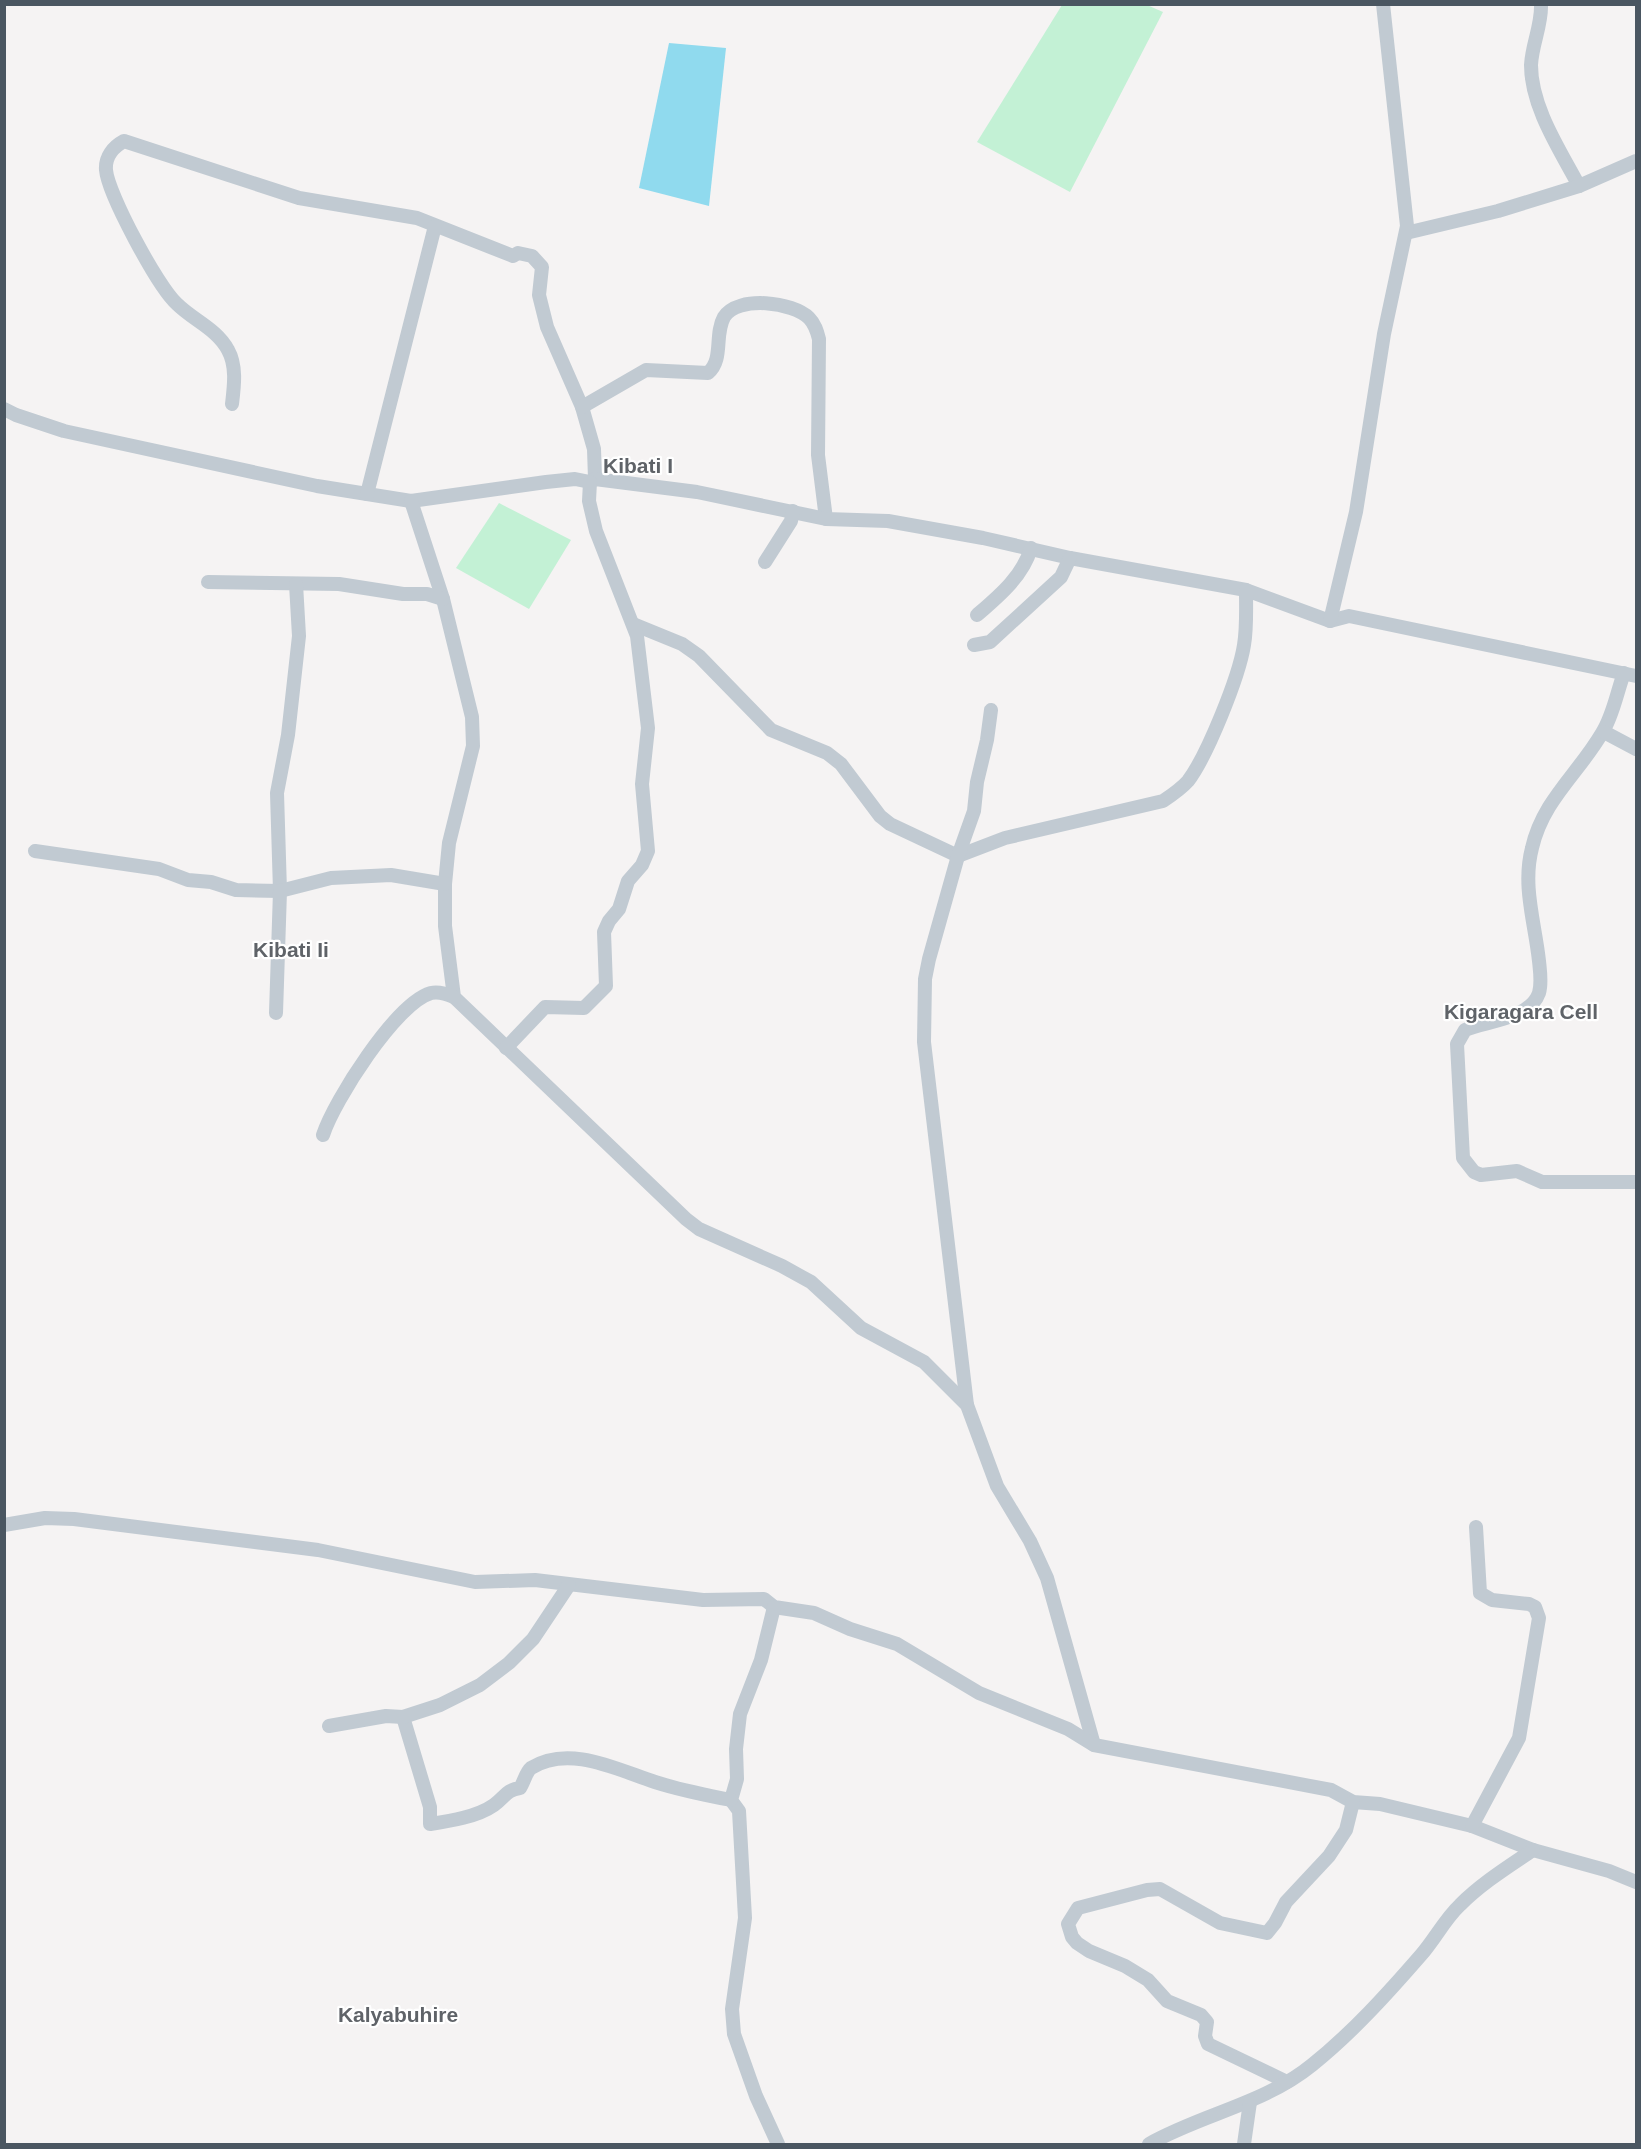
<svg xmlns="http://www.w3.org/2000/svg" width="1641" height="2149" font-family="Arial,sans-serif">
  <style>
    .green { fill: #c3f1d5 }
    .water { fill: #90daee }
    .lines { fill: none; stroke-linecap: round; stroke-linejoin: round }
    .minor { stroke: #c1cad2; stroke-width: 14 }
    .labels { text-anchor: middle; stroke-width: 4.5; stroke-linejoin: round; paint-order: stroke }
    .quarter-label { font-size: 21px; font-weight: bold; fill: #5f6368; stroke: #fff }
  </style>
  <rect width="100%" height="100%" fill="#f5f3f3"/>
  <g class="green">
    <polygon points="1062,5 1147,5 1163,12 1070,192 977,142"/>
    <polygon points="499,503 571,540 529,609 456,568"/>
  </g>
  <polygon class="water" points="669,43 726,48 709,206 639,188"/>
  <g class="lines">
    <g class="minor">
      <path d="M1541,4C1542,25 1532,44 1531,65C1531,107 1560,150 1579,186"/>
      <polyline points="1406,233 1498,211 1579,186 1636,161"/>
      <path d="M232,404C234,387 237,366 228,350C217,329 193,320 177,304C158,287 108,194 106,170C105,157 113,147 124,141L299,198L417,218L513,256L518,253L532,256L542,267L539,295L547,327L582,407L594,449L595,479"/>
      <path d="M582,407L646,370L708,373C724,359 714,335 724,317C738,295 793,302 809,318C815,324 817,331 819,339L818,455L826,519"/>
      <polyline points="4,409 16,415 64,431 317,486 411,501 546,482 575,479 590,482 595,479 697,492 826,519 888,521 983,538 1070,558 1246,590 1330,621 1349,616 1636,676"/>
      <polyline points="367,494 435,226"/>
      <polyline points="411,501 443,599 472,717 473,746 449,843 445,884 445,926 454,997 686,1219 699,1229 782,1266 811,1282 861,1328 924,1362 967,1405 997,1486 1030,1541 1047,1578 1094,1745"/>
      <polyline points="765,562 791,521 793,511"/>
      <polyline points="208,582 339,584 403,594 427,594 443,599"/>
      <path d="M977,615C999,596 1023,576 1031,548"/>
      <polyline points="1330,621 1356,512 1384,334 1407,226 1383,4"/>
      <path d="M633,624L682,644L699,656L771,730L827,753L841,764L880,816L890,824L958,856L1005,838L1163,801C1172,795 1181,789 1188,781C1207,756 1239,677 1244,645C1247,628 1246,608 1246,590"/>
      <polyline points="974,645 990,642 1061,577 1070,558"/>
      <path d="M1624,673C1617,692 1613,716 1602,733C1578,774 1543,800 1532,848C1522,886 1535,923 1539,961C1540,971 1542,983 1539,993C1530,1019 1487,1021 1465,1030L1457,1044L1463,1158L1474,1172L1481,1175L1517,1171L1542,1182H1636"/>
      <polyline points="1604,732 1636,749"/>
      <polyline points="35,851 159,869 188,880 211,882 236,890 280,891 277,793 288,735 299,636 296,584"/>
      <polyline points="276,1013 280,891 331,878 391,875 445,884"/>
      <polyline points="506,1048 545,1007 584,1008 606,986 604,932 609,921 619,909 628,881 642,865 648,851 642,784 648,728 637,636 596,531 589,501 590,482"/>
      <path d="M323,1135C334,1101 396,1003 431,993C439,991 447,994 454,997"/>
      <polyline points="967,1405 924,1042 925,979 929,959 958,856 974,811 977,782 987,740 991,710"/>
      <polyline points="4,1525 45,1518 74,1519 318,1550 475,1582 535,1580 703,1600 764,1599 774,1607 814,1613 850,1629 897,1644 979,1693 1068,1729 1094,1745 1331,1790 1353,1802 1380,1804 1472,1826 1533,1850 1609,1871 1636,1882"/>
      <polyline points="774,1607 761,1660 740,1714 736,1749 737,1779 731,1800 739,1811 745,1918 732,2009 734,2034 756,2096 778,2144"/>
      <path d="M403,1717L430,1807V1824C450,1821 477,1817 494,1805C505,1797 506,1790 520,1788C524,1782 526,1772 531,1768C569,1744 618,1770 655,1782C680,1790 705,1795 731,1800"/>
      <polyline points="329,1726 386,1716 403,1717 440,1705 480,1685 509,1663 533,1639 569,1585"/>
      <polyline points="1472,1826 1519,1738 1539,1618 1535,1607 1529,1604 1492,1600 1480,1593 1476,1527"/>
      <polyline points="1287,2082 1208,2044 1205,2036 1207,2022 1201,2015 1167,2001 1148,1980 1125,1966 1089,1951 1077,1943 1072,1937 1068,1924 1078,1908 1147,1890 1160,1889 1220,1923 1267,1933 1275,1923 1286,1902 1329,1856 1346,1830 1353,1802"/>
      <path d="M1149,2144C1202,2114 1264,2104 1312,2065C1352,2033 1388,1993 1421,1955C1435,1939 1445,1919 1460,1905C1482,1883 1508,1867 1533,1850"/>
      <polyline points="1244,2144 1250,2102"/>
    </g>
  </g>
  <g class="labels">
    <g class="quarter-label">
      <text x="638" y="473">Kibati I</text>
      <text x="291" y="957">Kibati Ii</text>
      <text x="1521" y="1019">Kigaragara Cell</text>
      <text x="398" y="2022">Kalyabuhire</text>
    </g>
  </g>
  <rect width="1641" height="2149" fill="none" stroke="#4a5661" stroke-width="12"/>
</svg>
